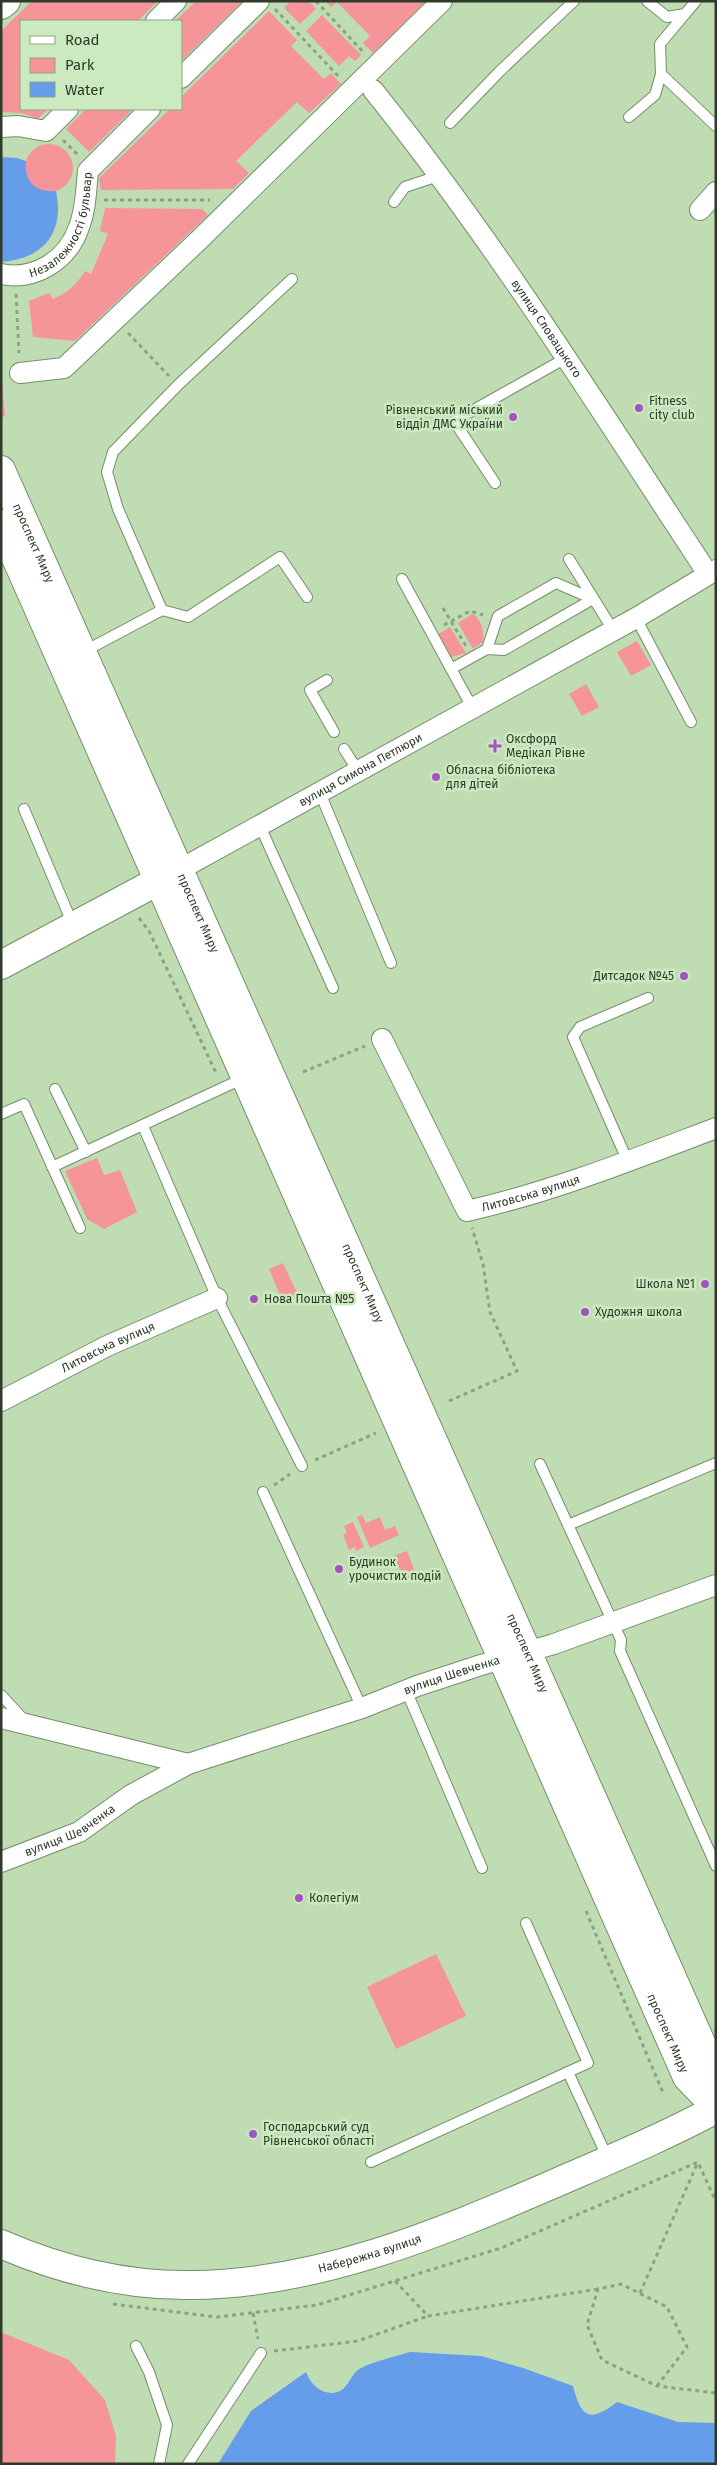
<svg xmlns="http://www.w3.org/2000/svg" width="717" height="2465" font-family="'Fira Sans',sans-serif">
  <style>
    .green { fill: #f5959a }
    .water { fill: #659dea }
    .lines { fill: none; stroke-linecap: round; stroke-linejoin: round }
    .lane-casing { stroke: #748f69; stroke-width: 12 }
    .street-casing { stroke: #748f69; stroke-width: 22 }
    .secondary-casing { stroke: #748f69; stroke-width: 30 }
    .primary-casing { stroke: #748f69; stroke-width: 30 }
    .path { stroke: #8ca383; stroke-width: 3; stroke-dasharray: 4 4; stroke-linecap: butt }
    .lane { stroke: #fff; stroke-width: 10 }
    .street { stroke: #fff; stroke-width: 20 }
    .secondary { stroke: #fff; stroke-width: 28 }
    .primary { stroke: #fff; stroke-width: 28 }
    .poi-dot { fill: #a653c2; stroke: #cceac0; stroke-width: 2 }
    .labels { text-anchor: middle; stroke-width: 5; stroke-linejoin: round; paint-order: stroke }
    .street-label { font-size: 12px; fill: #2e3a2a; stroke: #cceac0 }
    .poi-label { font-size: 12px; fill: #2e3a2a; stroke: #cceac0; text-anchor: start }
  </style>
  <rect width="100%" height="100%" fill="#bfdcb3"/>
  <g class="green">
    <polygon points="32,1 158,1 138,21 21,21 21,109 48,109 38,119 22,113 1,112 1,31"/>
    <polygon points="196,1 243,1 181,61 181,21 175,21"/>
    <polygon points="291,1 309,1 316,9 300,24 284,8"/>
    <polygon points="325,1 426,1 373,53 363,43 370,36 337,2 331,7"/>
    <polygon points="269,11 297,40 291,46 324,79 331,73 341,84 309,113 297,102 236,161 249,173 233,189 101,190 99,178 170,109 181,109 181,97"/>
    <polygon points="322,15 361,55 355,61 349,56 339,66 306,31"/>
    <polygon points="86,109 133,109 89,152 66,129"/>
    <circle cx="49" cy="168" r="24"/>
    <path d="M105,208L202,209L208,215L75,341L33,337L29,301L49,293L53,299C68,292 76,285 85,271L91,274L108,234L100,231Z"/>
    <polygon points="1,369 5,416 1,418"/>
    <path d="M472,614L476,616C482,624 484,632 483,642L473,649L458,623Z"/>
    <polygon points="450,627 466,653 451,657 437,635"/>
    <polygon points="637,641 651,665 631,676 617,652"/>
    <polygon points="586,684 599,707 582,716 569,694"/>
    <polygon points="97,1158 104,1175 120,1170 137,1212 104,1229 87,1219 65,1171"/>
    <polygon points="283,1263 297,1293 282,1300 269,1269"/>
    <polygon points="362,1515 366,1523 380,1517 385,1530 395,1526 399,1535 370,1548 357,1517"/>
    <polygon points="353,1522 364,1547 356,1551 355,1547 349,1550 343,1535 347,1533 344,1526"/>
    <polygon points="407,1551 417,1577 405,1582 394,1556"/>
    <polygon points="436,1954 466,2016 396,2049 367,1987"/>
    <polygon points="1,2332 69,2360 105,2400 116,2436 115,2464 1,2464"/>
  </g>
  <g class="water">
    <path d="M1,157L17,158L26,161C24,181 35,193 56,191C65,233 43,259 1,262Z"/>
    <path d="M410,2352L481,2356L523,2368L573,2386C581,2418 590,2423 617,2402L678,2422L716,2423V2464H218L251,2411L306,2372C311,2386 325,2398 340,2391C348,2387 351,2375 358,2370C367,2363 398,2356 410,2352Z"/>
  </g>
  <g class="lines">
    <defs>
      <g id="lane">
        <polyline points="647,1 667,17 685,14 696,1"/>
        <polyline points="661,74 716,126"/>
        <polyline points="629,117 655,95 661,74 660,44 685,14"/>
        <polyline points="450,123 500,71 574,1"/>
        <polyline points="394,202 405,187 441,175"/>
        <polyline points="495,483 454,421 566,358"/>
        <polyline points="569,559 613,630"/>
        <polyline points="402,579 473,709"/>
        <polyline points="162,610 188,617 280,557 307,597"/>
        <polyline points="636,618 691,722"/>
        <polyline points="487,649 498,616 556,583 593,599"/>
        <polyline points="83,652 162,610 118,509 107,472 113,452 178,385 292,279"/>
        <polyline points="451,669 487,649 504,650 593,599"/>
        <polyline points="327,680 310,690 334,732"/>
        <polyline points="344,749 358,771"/>
        <polyline points="320,793 391,963"/>
        <polyline points="24,809 73,925"/>
        <polyline points="260,826 333,988"/>
        <polyline points="55,1089 86,1152"/>
        <polyline points="1,1114 24,1104 80,1228"/>
        <polyline points="143,1126 217,1298 302,1466"/>
        <polyline points="628,1162 573,1037 580,1027 648,998"/>
        <polyline points="52,1167 244,1078"/>
        <polyline points="540,1464 621,1640 620,1651 716,1866"/>
        <polyline points="263,1492 362,1708"/>
        <polyline points="568,1525 716,1463"/>
        <polyline points="406,1690 482,1868"/>
        <polyline points="1,1695 25,1721"/>
        <polyline points="526,1923 588,2063 568,2072"/>
        <polyline points="371,2162 568,2072 608,2159"/>
        <polyline points="136,2346 149,2372 167,2425 159,2464"/>
        <polyline points="188,2464 261,2353"/>
      </g>
      <g id="street">
        <polyline points="156,21 176,1"/>
        <polyline points="181,78 259,1"/>
        <path id="s1" d="M373,90C496,243 600,410 708,574"/>
        <polyline points="1,127 18,126 46,131 68,109"/>
        <polyline points="700,210 716,192"/>
        <path id="s2" d="M1,274C35,281 68,260 79,227C86,209 86,190 88,171L150,109"/>
        <polyline points="20,373 64,368 199,240 442,1"/>
        <path id="s3" d="M168,876L636,618L716,570"/>
        <path id="s4" d="M382,1039L467,1211C552,1192 634,1159 716,1128"/>
        <path id="s5" d="M1,1401L107,1346L217,1298"/>
        <path id="s6" d="M1,1718L188,1764L362,1708L417,1686L481,1665L554,1644L716,1585"/>
        <path id="s7" d="M1,1862L79,1832L131,1795L188,1764"/>
      </g>
      <g id="secondary">
        <path id="s8" d="M1,470L711,2065L716,2099"/>
        <path id="s9" d="M1,524L684,2070L687,2077L716,2107"/>
        <polyline points="1,965 158,881"/>
        <path id="s10" d="M1,2244C61,2270 127,2286 192,2285C317,2284 438,2234 551,2185C606,2161 662,2138 716,2109"/>
      </g>
      <polyline id="primary" points="1,5 6,1"/>
    </defs>
    <use href="#lane" class="lane-casing"/>
    <use href="#street" class="street-casing"/>
    <use href="#secondary" class="secondary-casing"/>
    <use href="#primary" class="primary-casing"/>
    <g class="path">
      <polyline points="316,1 364,53"/>
      <polyline points="275,9 339,77"/>
      <polyline points="63,140 78,155"/>
      <polyline points="104,200 210,200"/>
      <polyline points="16,294 19,353"/>
      <polyline points="128,333 169,376"/>
      <polyline points="443,608 466,646"/>
      <polyline points="444,625 470,611 483,615"/>
      <polyline points="139,918 149,931 217,1075"/>
      <polyline points="303,1072 365,1046"/>
      <polyline points="449,1401 517,1371 490,1312 483,1264 472,1228"/>
      <polyline points="315,1460 376,1433"/>
      <polyline points="274,1485 290,1474"/>
      <polyline points="586,1911 664,2095"/>
      <polyline points="395,2281 428,2316 598,2289"/>
      <polyline points="640,2293 698,2162"/>
      <polyline points="113,2304 217,2317 317,2305 501,2248 698,2162 716,2202"/>
      <polyline points="253,2313 258,2339"/>
      <polyline points="274,2351 358,2341 428,2316"/>
      <polyline points="657,2386 687,2347 667,2307 621,2284 598,2289 587,2325 602,2360 657,2386 716,2393"/>
    </g>
    <use href="#lane" class="lane"/>
    <use href="#street" class="street"/>
    <use href="#secondary" class="secondary"/>
    <use href="#primary" class="primary"/>
  </g>
  <g class="poi-dot">
    <circle cx="639" cy="408" r="5"/>
    <circle cx="513" cy="417" r="5"/>
    <path d="M492.5 738.5h5v5h5v5h-5v5h-5v-5h-5v-5h5z"/>
    <circle cx="436" cy="777" r="5"/>
    <circle cx="684" cy="976" r="5"/>
    <circle cx="705" cy="1284" r="5"/>
    <circle cx="254" cy="1299" r="5"/>
    <circle cx="585" cy="1312" r="5"/>
    <circle cx="339" cy="1569" r="5"/>
    <circle cx="299" cy="1898" r="5"/>
    <circle cx="253" cy="2134" r="5"/>
  </g>
  <g class="labels">
    <g class="street-label">
      <text dy="4" stroke="none"><textPath href="#s2" startOffset="92">Незалежності бульвар</textPath></text>
      <text dy="4" stroke="none"><textPath href="#s1" startOffset="295">вулиця Словацького</textPath></text>
      <text dy="4" stroke="none"><textPath href="#s8" startOffset="80">проспект Миру</textPath></text>
      <text dy="4" stroke="none"><textPath href="#s3" startOffset="220">вулиця Симона Петлюри</textPath></text>
      <text dy="4" stroke="none"><textPath href="#s8" startOffset="485">проспект Миру</textPath></text>
      <text dy="4" stroke="none"><textPath href="#s4" startOffset="258">Литовська вулиця</textPath></text>
      <text dy="4" stroke="none"><textPath href="#s8" startOffset="890">проспект Миру</textPath></text>
      <text dy="4" stroke="none"><textPath href="#s5" startOffset="120">Литовська вулиця</textPath></text>
      <text dy="4" stroke="none"><textPath href="#s8" startOffset="1295">проспект Миру</textPath></text>
      <text dy="4" stroke="none"><textPath href="#s6" startOffset="471">вулиця Шевченка</textPath></text>
      <text dy="4" stroke="none"><textPath href="#s7" startOffset="76">вулиця Шевченка</textPath></text>
      <text dy="4" stroke="none"><textPath href="#s9" startOffset="1650">проспект Миру</textPath></text>
      <text dy="4" stroke="none"><textPath href="#s10" startOffset="378">Набережна вулиця</textPath></text>
    </g>
    <g class="poi-label">
      <text x="649" y="405">Fitness<tspan x="649" dy="14">city club</tspan></text>
      <text x="503" y="414" text-anchor="end">Рівненський міський<tspan x="503" dy="14">відділ ДМС України</tspan></text>
      <text x="506" y="743">Оксфорд<tspan x="506" dy="14">Медікал Рівне</tspan></text>
      <text x="446" y="774">Обласна бібліотека<tspan x="446" dy="14">для дітей</tspan></text>
      <text x="674" y="980" text-anchor="end">Дитсадок №45</text>
      <text x="695" y="1288" text-anchor="end">Школа №1</text>
      <text x="264" y="1303">Нова Пошта №5</text>
      <text x="595" y="1316">Художня школа</text>
      <text x="349" y="1566">Будинок<tspan x="349" dy="14">урочистих подій</tspan></text>
      <text x="309" y="1902">Колегіум</text>
      <text x="263" y="2131">Господарський суд<tspan x="263" dy="14">Рівненської області</tspan></text>
    </g>
  </g>
  <rect width="717" height="2465" fill="none" stroke="#2e3a2a" stroke-width="5"/>
  <rect x="20" y="20" width="162" height="90" fill="#cceac0" stroke="#8da484"/>
  <rect x="30" y="36" width="25" height="8" fill="#ffffff" stroke="#8da484"/>
  <text x="65" y="45" font-size="15" fill="#2e3a2a">Road</text>
  <rect x="30" y="58" width="25" height="15" fill="#f5959a" stroke="#8da484"/>
  <text x="65" y="70" font-size="15" fill="#2e3a2a">Park</text>
  <rect x="30" y="82" width="25" height="15" fill="#659dea" stroke="#8da484"/>
  <text x="65" y="95" font-size="15" fill="#2e3a2a">Water</text>
</svg>
